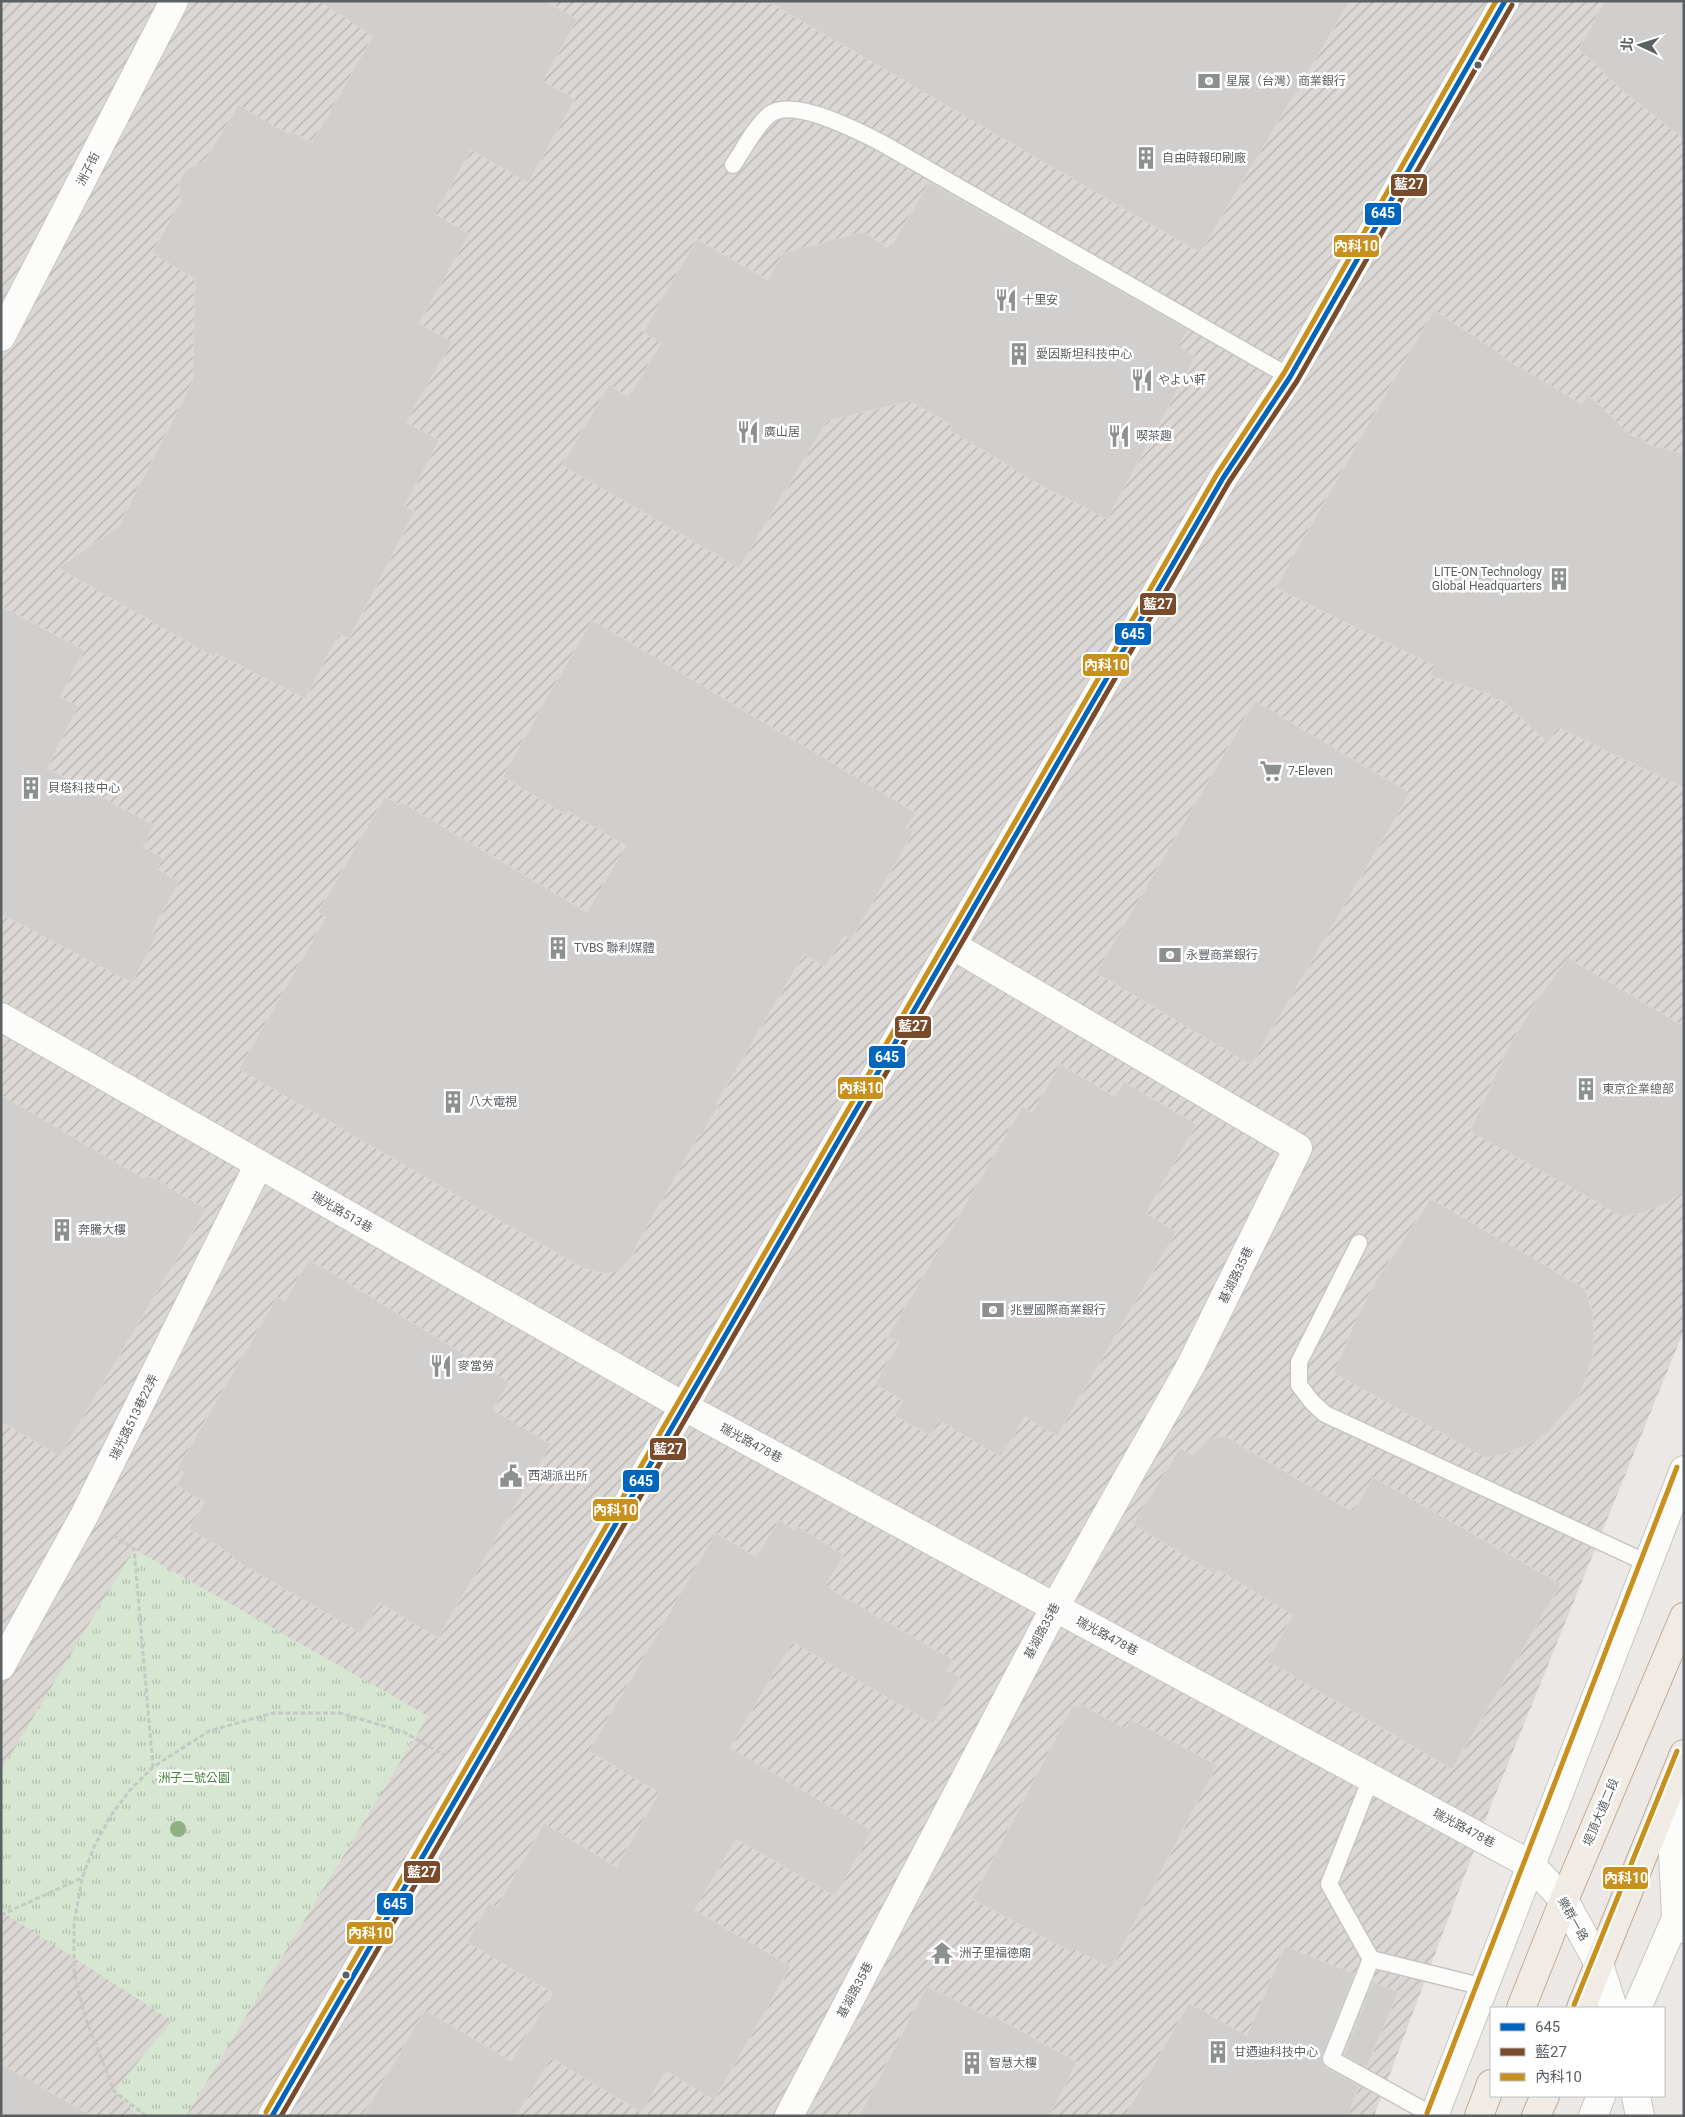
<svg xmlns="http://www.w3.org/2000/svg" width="1685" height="2117" font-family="Roboto,'Noto Sans TC','Noto Sans JP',sans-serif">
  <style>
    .industrial { fill: url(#industrial-furrows) }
    .park { fill: url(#park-tufts) }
    .building { fill: #d1cfce; stroke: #dad7d4 }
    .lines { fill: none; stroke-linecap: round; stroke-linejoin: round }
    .service-casing { stroke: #c7c6c6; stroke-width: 19 }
    .minor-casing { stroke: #c7c6c6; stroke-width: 30 }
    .tertiary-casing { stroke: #c7c6c6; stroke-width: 30 }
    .secondary-casing { stroke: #c7c7c6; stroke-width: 30 }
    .trunk-casing { stroke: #c1aa94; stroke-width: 30 }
    .path { stroke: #c4c9c6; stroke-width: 3; stroke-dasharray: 5 2.5; stroke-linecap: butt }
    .service { stroke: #fcfcfb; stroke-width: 16 }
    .minor { stroke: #fcfcfb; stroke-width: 28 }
    .tertiary { stroke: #fcfcfb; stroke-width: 28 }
    .secondary { stroke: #fcfcfb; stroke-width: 28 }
    .trunk { stroke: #f0ebe4; stroke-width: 28 }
    .bus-1-casing { stroke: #fff; stroke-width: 9 }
    .bus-2-casing { stroke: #fff; stroke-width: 9 }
    .bus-3-casing { stroke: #fff; stroke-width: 9 }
    .bus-1 { stroke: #0065bd; stroke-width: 5 }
    .bus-2 { stroke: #7a4b2a; stroke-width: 5 }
    .bus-3 { stroke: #c8911e; stroke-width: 5 }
    .tree { fill: #90b186 }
    .bus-dot { fill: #5b6063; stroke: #fff; stroke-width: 2 }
    .labels { text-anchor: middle; stroke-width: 5; stroke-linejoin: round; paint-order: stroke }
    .poi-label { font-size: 12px; fill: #5b6063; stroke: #fff; text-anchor: start }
    .street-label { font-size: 12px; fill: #5b6063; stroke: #fff }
    .park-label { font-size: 12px; fill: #458439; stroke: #fff }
    .line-badge { stroke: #fff; stroke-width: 2 }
    .badge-label { font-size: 14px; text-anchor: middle; font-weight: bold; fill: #fff }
  </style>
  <defs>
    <pattern id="industrial-furrows" width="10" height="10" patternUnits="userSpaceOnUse" patternTransform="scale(1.25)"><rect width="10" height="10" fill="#dbd7d5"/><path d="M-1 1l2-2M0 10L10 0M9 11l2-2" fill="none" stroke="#b5b2b0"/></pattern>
    <pattern id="park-tufts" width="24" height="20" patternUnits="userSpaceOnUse" patternTransform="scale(1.25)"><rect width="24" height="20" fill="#d7e6d1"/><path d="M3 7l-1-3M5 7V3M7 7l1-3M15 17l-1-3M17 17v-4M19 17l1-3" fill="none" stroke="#b1bead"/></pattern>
  </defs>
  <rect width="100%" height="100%" fill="#ebe8e5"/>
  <polygon class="industrial" points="1,1 1684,1 1684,1330 1492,1803 1374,2116 1,2116"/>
  <polygon class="park" points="134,1549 428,1716 186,2116 138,2116 114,2091 172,2021 1,1911 1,1771"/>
  <g class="building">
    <polygon points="319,1 545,1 577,19 543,81 575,99 528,183 471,150 435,214 469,234 419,323 452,342 406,422 439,440 405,506 415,511 349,639 339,633 305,699 216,653 214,657 58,568 118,527 193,381 195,279 152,253 181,201 179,185 182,175 189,168 205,161 238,105 290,135 292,132 312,143 373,36"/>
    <polygon points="767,1 1350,1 1200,253"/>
    <polygon points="1605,1 1684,1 1684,139 1619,88 1579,49"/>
    <polygon points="929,182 1188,330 1178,346 1196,356 1107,519 1042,486 950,430 952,425 910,401 827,421 739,568 562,465 609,385 629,397 661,343 643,332 697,239 768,280 783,253 864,232 890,249"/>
    <polygon points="1434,310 1504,356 1503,358 1582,404 1587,394 1632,436 1642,438 1647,444 1684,455 1684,788 1557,727 1548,743 1503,701 1493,699 1490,694 1430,676 1435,666 1275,588"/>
    <polygon points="1,606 84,650 60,697 78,706 47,768 154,825 143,847 163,858 157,869 179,881 152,932 157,935 132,983 1,914"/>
    <polygon points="592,620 916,813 906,827 914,831 851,940 844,936 825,967 804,954 716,1104 719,1105 701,1136 699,1134 676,1176 636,1245 633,1256 618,1270 605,1274 582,1268 239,1069 326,917 318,912 385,797 400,805 401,802 587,912 626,846 568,811 566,815 503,777 534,720"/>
    <polygon points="1255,701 1410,793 1251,1065 1096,973"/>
    <polygon points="1568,958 1684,1026 1684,1191 1666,1203 1645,1212 1623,1217 1470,1131 1507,1050 1533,1006"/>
    <polygon points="1060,1064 1115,1097 1124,1082 1196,1124 1146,1213 1176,1232 1057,1436 1025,1417 1001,1457 939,1420 929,1435 894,1415 903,1401 875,1384 900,1341 887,1338 1023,1106 1032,1113"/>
    <polygon points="1,1095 146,1180 149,1176 206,1209 60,1456 1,1422"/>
    <polygon points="1431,1199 1585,1289 1592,1311 1594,1333 1593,1356 1578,1398 1548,1432 1529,1444 1508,1453 1486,1458 1334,1373 1355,1322 1379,1276"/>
    <polygon points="309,1259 509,1382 493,1410 551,1444 438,1638 379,1603 361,1633 233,1559 234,1556 189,1529 205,1502 176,1485 184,1473 177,1469 277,1297 285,1301"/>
    <polygon points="1225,1436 1353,1512 1373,1477 1561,1584 1452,1769 1267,1661 1293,1615 1218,1570 1215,1574 1133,1524 1180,1448 1192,1455 1213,1438"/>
    <polygon points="779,1520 795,1530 797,1526 844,1555 825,1586 953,1660 947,1670 960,1677 933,1724 792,1642 730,1748 872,1831 835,1896 736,1839 694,1910 791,1966 714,2100 666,2071 641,2112 551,2058 516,2116 363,2116 425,2010 511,2061 553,1993 467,1942 489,1903 497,1907 544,1823 616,1867 659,1793 589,1751 716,1533 756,1557"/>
    <polygon points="1073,1705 1080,1708 1082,1705 1126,1729 1130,1719 1217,1765 1111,1968 1073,1949 1071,1952 972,1899"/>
    <polygon points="1285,1946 1354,1974 1321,2060 1326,2068 1359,2086 1348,2116 1125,2116 1189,2003 1247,2036"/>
    <polygon points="1373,1982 1398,1992 1367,2067 1344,2055"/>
    <polygon points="927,1986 990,2018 992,2015 1077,2062 1049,2116 859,2116"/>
    <polygon points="1,2064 92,2116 1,2116"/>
  </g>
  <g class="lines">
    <defs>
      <g id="service">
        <path d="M733,165C744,149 754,128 769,115C792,96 857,131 880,142L1290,377"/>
        <polyline points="1359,1243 1299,1362 1299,1385 1312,1402 1325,1414 1647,1563"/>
        <polyline points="1371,1778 1329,1884 1371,1959"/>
        <polyline points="1434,2116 1331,2059 1371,1959 1484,1987"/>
      </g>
      <g id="minor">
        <polyline points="1,337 174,1"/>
        <polyline points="1,1017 683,1406 1531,1865"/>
        <polyline points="1,1666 84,1516 259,1164"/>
        <polyline points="789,2116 1055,1607 1191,1365 1298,1148 952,945"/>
      </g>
      <g id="tertiary">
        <polyline points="1637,2008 1684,1900"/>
        <polyline points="272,2116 1223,478 1290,377 1505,1"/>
        <polyline points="1434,2116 1684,1470"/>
        <polyline points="1593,2116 1601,2096"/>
      </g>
      <g id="secondary">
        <polyline points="1670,1790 1676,1916 1684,1929"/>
        <polyline points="1531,1865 1564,1900 1599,1964 1613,2008"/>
        <polyline points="1636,2096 1640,2116"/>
      </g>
      <g id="trunk">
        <polyline points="1521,2008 1564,1900 1684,1617"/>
        <polyline points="1581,2008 1684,1754"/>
        <polyline points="1479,2116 1491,2084"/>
        <polyline points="1536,2116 1545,2096"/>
      </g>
    </defs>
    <use href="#service" class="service-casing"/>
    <use href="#minor" class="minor-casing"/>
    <use href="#tertiary" class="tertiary-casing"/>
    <use href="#secondary" class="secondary-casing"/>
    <use href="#trunk" class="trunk-casing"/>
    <g class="path">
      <polyline points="113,1535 134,1549 153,1767"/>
      <polyline points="1,1915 82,1878"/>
      <polyline points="146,2116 114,2091 85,2017 74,1971 74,1924 82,1878 94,1847 110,1817 130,1790 153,1767 209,1731 273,1713 340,1713 404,1732 444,1755"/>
    </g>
    <use href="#service" class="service"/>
    <use href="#minor" class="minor"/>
    <use href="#tertiary" class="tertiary"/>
    <use href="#secondary" class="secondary"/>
    <use href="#trunk" class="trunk"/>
    <defs>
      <polyline id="bus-1" points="272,2116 1223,478 1290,377 1505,1"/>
      <polyline id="bus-2" points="281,2116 1229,482 1297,381 1512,5"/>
      <g id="bus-3">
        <polyline points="1574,2005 1677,1751"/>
        <polyline points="266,2112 1217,474 1284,373 1496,1"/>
        <polyline points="1427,2113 1677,1467"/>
      </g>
    </defs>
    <use href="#bus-1" class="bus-1-casing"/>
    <use href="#bus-2" class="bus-2-casing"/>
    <use href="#bus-3" class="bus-3-casing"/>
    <use href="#bus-1" class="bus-1"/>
    <use href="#bus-2" class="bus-2"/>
    <use href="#bus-3" class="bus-3"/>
  </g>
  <circle class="tree" cx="178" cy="1829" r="8"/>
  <defs>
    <symbol id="bank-bare" viewBox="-9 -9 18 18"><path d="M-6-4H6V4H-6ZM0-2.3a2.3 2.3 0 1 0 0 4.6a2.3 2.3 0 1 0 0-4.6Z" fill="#8d9090" stroke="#fff" stroke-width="2.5" paint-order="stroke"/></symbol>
    <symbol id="building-bare" viewBox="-9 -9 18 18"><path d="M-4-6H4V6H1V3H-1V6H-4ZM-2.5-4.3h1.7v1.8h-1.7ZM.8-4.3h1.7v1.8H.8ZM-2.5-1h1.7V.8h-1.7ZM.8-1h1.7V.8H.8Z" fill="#8d9090" stroke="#fff" stroke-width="2.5" paint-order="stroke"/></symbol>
    <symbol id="restaurant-bare" viewBox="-9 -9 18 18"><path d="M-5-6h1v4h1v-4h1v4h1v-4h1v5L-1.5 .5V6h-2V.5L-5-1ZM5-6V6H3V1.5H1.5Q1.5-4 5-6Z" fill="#8d9090" stroke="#fff" stroke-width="2.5" paint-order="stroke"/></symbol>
    <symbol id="supermarket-bare" viewBox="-9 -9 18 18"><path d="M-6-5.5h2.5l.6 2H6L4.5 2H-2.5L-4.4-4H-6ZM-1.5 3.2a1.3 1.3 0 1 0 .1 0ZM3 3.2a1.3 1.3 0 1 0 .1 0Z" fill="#8d9090" stroke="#fff" stroke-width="2.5" paint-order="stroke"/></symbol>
    <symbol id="civic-bare" viewBox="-9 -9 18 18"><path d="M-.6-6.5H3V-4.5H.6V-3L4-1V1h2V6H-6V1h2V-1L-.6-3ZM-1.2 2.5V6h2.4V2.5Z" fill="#8d9090" stroke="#fff" stroke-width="2.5" paint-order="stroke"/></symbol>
    <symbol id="temple-bare" viewBox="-9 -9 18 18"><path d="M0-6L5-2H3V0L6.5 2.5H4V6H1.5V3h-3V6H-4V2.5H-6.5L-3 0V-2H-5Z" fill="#8d9090" stroke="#fff" stroke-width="2.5" paint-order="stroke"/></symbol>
  </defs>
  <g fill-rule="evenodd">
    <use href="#bank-bare" x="1193" y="65" width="32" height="32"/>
    <use href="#building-bare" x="1130" y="142" width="32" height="32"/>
    <use href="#restaurant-bare" x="990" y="284" width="32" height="32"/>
    <use href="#building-bare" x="1003" y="338" width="32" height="32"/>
    <use href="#restaurant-bare" x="1126" y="364" width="32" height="32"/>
    <use href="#restaurant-bare" x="732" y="416" width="32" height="32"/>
    <use href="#restaurant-bare" x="1103" y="420" width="32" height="32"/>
    <use href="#building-bare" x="1543" y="563" width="32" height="32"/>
    <use href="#supermarket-bare" x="1255" y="755" width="32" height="32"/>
    <use href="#building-bare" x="15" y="772" width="32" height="32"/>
    <use href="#building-bare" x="542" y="932" width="32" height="32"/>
    <use href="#bank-bare" x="1154" y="939" width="32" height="32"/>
    <use href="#building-bare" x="1570" y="1073" width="32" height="32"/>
    <use href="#building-bare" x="437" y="1086" width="32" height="32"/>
    <use href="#building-bare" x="46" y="1214" width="32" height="32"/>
    <use href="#bank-bare" x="977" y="1294" width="32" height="32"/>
    <use href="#restaurant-bare" x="425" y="1350" width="32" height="32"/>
    <use href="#civic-bare" x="495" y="1460" width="32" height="32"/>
    <use href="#temple-bare" x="926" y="1937" width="32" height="32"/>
    <use href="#building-bare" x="1202" y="2036" width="32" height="32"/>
    <use href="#building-bare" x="956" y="2047" width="32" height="32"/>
  </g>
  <g class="bus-dot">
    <circle cx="1478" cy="65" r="4.5"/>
    <circle cx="346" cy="1975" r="4.5"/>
  </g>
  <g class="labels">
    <g class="poi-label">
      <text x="1226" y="85">星展（台灣）商業銀行</text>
      <text x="1162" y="162">自由時報印刷廠</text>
      <text x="1022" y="304">十里安</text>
      <text x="1036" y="358">愛因斯坦科技中心</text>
      <text x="1158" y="384">やよい軒</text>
      <text x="764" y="436">廣山居</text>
      <text x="1136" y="440">喫茶趣</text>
      <text x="1542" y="576" text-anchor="end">LITE-ON Technology<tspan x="1542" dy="14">Global Headquarters</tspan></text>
      <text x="1288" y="775">7-Eleven</text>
      <text x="48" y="792">貝塔科技中心</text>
      <text x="574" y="952">TVBS 聯利媒體</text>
      <text x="1186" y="959">永豐商業銀行</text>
      <text x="1602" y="1093">東京企業總部</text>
      <text x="469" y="1106">八大電視</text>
      <text x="78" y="1234">奔騰大樓</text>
      <text x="1010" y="1314">兆豐國際商業銀行</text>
      <text x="458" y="1370">麥當勞</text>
      <text x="528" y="1480">西湖派出所</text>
      <text x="959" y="1957">洲子里福德廟</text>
      <text x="1234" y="2056">甘迺迪科技中心</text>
      <text x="989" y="2067">智慧大樓</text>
    </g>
    <g class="street-label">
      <text transform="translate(88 169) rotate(-63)" y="4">洲子街</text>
      <text transform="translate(342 1212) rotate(30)" y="4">瑞光路513巷</text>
      <text transform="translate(1236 1275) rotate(-64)" y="4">基湖路35巷</text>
      <text transform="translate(134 1417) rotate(-64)" y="4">瑞光路513巷22弄</text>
      <text transform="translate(751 1443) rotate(28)" y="4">瑞光路478巷</text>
      <text transform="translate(1042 1631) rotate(-62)" y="4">基湖路35巷</text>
      <text transform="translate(1107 1636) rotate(28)" y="4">瑞光路478巷</text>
      <text transform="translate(1601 1812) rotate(-67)" y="4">堤頂大道二段</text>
      <text transform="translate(1464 1828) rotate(28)" y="4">瑞光路478巷</text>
      <text transform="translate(1573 1919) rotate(60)" y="4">樂群一路</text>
      <text transform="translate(855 1990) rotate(-62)" y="4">基湖路35巷</text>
    </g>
    <g class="park-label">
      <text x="194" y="1782">洲子二號公園</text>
    </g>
  </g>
  <g class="line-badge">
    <rect x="1390" y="173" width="38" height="24" rx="5" fill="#7a4b2a"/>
    <rect x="1364" y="202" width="38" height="24" rx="5" fill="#0065bd"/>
    <rect x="1333" y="234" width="47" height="24" rx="5" fill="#c8911e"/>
    <rect x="1139" y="592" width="38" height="24" rx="5" fill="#7a4b2a"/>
    <rect x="1114" y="622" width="38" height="24" rx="5" fill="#0065bd"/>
    <rect x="1082" y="653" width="48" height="24" rx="5" fill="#c8911e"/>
    <rect x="894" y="1015" width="38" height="24" rx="5" fill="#7a4b2a"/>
    <rect x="868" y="1045" width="38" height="24" rx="5" fill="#0065bd"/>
    <rect x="837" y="1076" width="47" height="24" rx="5" fill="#c8911e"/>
    <rect x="649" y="1437" width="38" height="24" rx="5" fill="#7a4b2a"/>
    <rect x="622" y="1469" width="38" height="24" rx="5" fill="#0065bd"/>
    <rect x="592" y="1498" width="47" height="24" rx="5" fill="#c8911e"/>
    <rect x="403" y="1860" width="38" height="24" rx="5" fill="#7a4b2a"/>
    <rect x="1602" y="1866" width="47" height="24" rx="5" fill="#c8911e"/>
    <rect x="376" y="1892" width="38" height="24" rx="5" fill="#0065bd"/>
    <rect x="346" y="1921" width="48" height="24" rx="5" fill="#c8911e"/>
  </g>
  <g class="badge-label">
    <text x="1409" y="189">藍27</text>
    <text x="1383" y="218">645</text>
    <text x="1356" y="251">內科10</text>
    <text x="1158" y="609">藍27</text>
    <text x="1133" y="639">645</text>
    <text x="1106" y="670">內科10</text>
    <text x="913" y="1031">藍27</text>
    <text x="887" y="1062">645</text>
    <text x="861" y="1093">內科10</text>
    <text x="668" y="1454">藍27</text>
    <text x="641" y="1486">645</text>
    <text x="615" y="1515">內科10</text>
    <text x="422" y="1877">藍27</text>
    <text x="1626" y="1883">內科10</text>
    <text x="395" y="1909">645</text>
    <text x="370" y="1938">內科10</text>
  </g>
  <rect width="1685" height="2117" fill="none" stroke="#5b6063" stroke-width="5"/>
  <rect x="1490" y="2007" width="175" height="90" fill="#ffffff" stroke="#bdbfc1"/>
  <rect x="1500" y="2023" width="25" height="8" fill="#0065bd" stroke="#bdbfc1"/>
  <text x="1535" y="2032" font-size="15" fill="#5b6063">645</text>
  <rect x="1500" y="2048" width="25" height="8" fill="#7a4b2a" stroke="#bdbfc1"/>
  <text x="1535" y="2057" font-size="15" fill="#5b6063">藍27</text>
  <rect x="1500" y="2073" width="25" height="8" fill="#c8911e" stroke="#bdbfc1"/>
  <text x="1535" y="2082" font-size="15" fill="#5b6063">內科10</text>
  <g transform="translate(1640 45) rotate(274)" stroke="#ffffff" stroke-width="4" paint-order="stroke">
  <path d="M0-4L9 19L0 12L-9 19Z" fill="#5b6063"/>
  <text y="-8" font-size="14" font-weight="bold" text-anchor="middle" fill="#5b6063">北</text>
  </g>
</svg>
